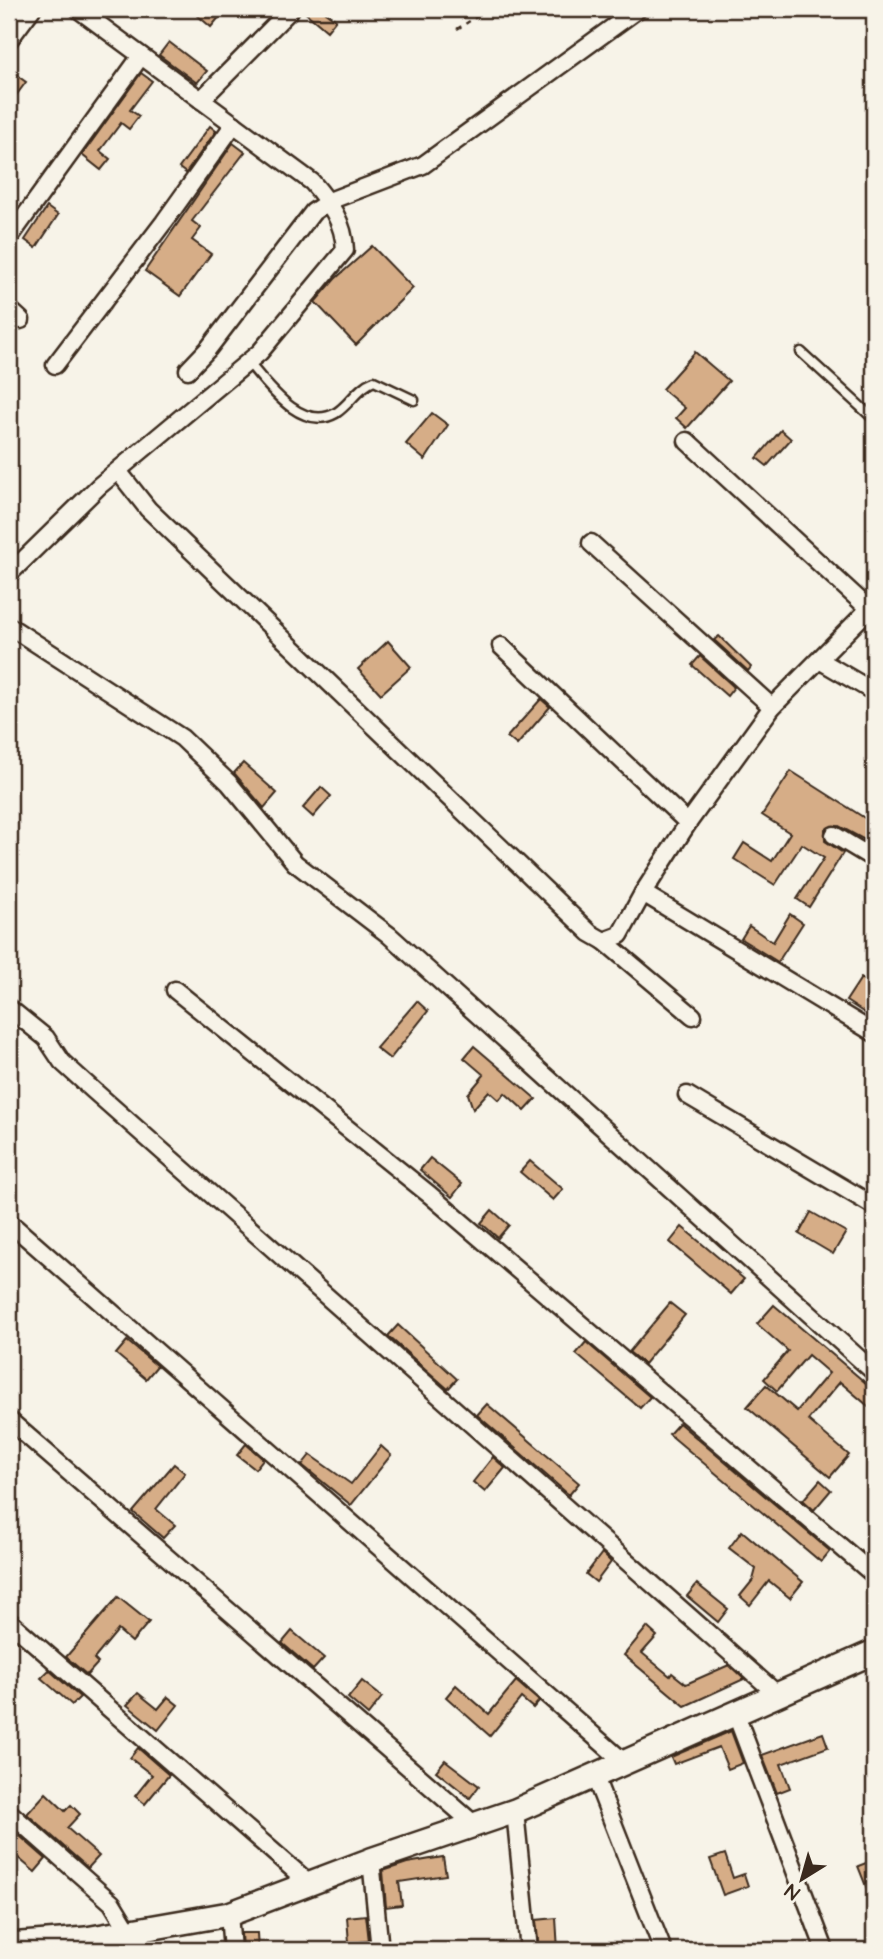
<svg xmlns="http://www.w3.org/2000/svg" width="883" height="1959" font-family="'Architects Daughter',sans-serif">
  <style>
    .building { fill: #d6ad87; stroke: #3b2a1e; stroke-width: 2 }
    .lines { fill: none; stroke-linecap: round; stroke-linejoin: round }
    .lane-casing { stroke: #3b2a1e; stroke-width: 13 }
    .street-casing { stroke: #3b2a1e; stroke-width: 21 }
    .secondary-casing { stroke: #3b2a1e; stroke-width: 28 }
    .path { stroke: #3b2a1e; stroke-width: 2.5; stroke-dasharray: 5 5; stroke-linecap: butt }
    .lane { stroke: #f7f3e8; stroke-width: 8 }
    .street { stroke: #f7f3e8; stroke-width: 16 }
    .secondary { stroke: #f7f3e8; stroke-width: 23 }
  </style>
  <rect width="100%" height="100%" fill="#f7f3e8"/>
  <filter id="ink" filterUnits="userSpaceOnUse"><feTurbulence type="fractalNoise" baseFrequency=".0143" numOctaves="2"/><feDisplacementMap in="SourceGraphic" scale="14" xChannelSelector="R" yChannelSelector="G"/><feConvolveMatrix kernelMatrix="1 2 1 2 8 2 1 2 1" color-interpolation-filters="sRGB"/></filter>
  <g filter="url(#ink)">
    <g class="building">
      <polygon points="204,9 226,9 211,27 198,16"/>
      <polygon points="301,9 321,9 336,20 327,31"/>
      <polygon points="169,42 207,71 197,83 159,55"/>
      <polygon points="9,70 26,82 9,105"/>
      <polygon points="141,73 152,81 130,110 139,116 129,129 121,123 100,151 110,159 101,170 82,155"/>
      <polygon points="210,126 216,131 186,173 179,168"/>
      <polygon points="233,143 245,152 192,221 201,228 192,240 211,254 180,296 145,271"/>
      <polygon points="47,207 58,215 36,248 25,240"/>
      <polygon points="372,246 413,288 356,345 315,302 335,279"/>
      <polygon points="695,352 729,381 687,428 676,418 685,408 662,389"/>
      <polygon points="432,413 448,425 425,460 406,444"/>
      <polygon points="781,430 791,439 767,466 757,458"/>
      <polygon points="719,636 751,667 748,671 714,640"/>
      <polygon points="388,641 411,667 381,694 358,669"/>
      <polygon points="700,656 734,687 727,696 692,665"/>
      <polygon points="541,699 550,707 517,745 507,737"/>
      <polygon points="243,763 277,793 264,808 234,773"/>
      <polygon points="791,771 874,824 874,845 839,826 825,829 825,841 843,853 809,907 797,899 824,858 802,844 775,885 734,859 744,843 772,861 790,833 762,815"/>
      <polygon points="321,787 331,796 313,817 303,808"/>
      <polygon points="790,914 803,923 778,962 741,939 749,926 773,942"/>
      <polygon points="861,978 874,987 874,1019 846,1001"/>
      <polygon points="417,1001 428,1011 390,1059 376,1048"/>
      <polygon points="474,1046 536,1099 525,1111 505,1093 499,1100 489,1091 473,1109 468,1094 484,1075 464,1058"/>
      <polygon points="430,1158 462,1184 452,1197 420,1170"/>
      <polygon points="530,1161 563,1189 553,1200 520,1172"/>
      <polygon points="492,1210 509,1225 498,1238 481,1223"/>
      <polygon points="811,1212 846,1232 833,1254 799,1234"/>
      <polygon points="682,1227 744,1279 731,1294 670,1242"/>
      <polygon points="670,1303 685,1315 644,1364 629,1352"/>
      <polygon points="774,1305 874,1390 874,1411 840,1382 808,1420 849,1455 830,1477 747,1407 766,1385 797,1411 829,1373 808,1355 777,1391 764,1379 788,1351 757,1324"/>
      <polygon points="398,1325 457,1379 448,1389 388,1336"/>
      <polygon points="127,1341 157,1366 146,1379 116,1354"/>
      <polygon points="586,1342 650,1397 640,1408 576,1354"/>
      <polygon points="487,1404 579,1483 569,1495 477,1415"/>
      <polygon points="679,1423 830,1551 821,1562 669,1434"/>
      <polygon points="246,1444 263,1459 255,1469 237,1455"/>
      <polygon points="381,1446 391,1455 351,1505 302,1465 310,1455 351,1484"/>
      <polygon points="493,1457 505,1468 485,1492 473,1482"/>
      <polygon points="174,1464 185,1473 156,1509 175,1525 163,1538 133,1512"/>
      <polygon points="820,1480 831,1490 814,1510 803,1500"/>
      <polygon points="742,1531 803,1582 790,1598 769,1581 750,1605 740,1596 753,1580 756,1569 729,1548"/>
      <polygon points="602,1553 611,1562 596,1582 586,1574"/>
      <polygon points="697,1584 728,1609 718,1622 687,1596"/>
      <polygon points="118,1597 149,1622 132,1642 118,1630 94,1659 98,1663 87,1675 66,1657"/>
      <polygon points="647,1627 657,1636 642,1653 670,1676 672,1673 686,1684 729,1665 744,1679 685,1706 624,1655"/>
      <polygon points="292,1631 324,1658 313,1670 282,1643"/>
      <polygon points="49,1670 80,1697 72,1705 41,1678"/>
      <polygon points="362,1681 382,1697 368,1715 348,1698"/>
      <polygon points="516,1681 539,1701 533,1708 521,1698 490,1736 446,1697 456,1685 489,1714"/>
      <polygon points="138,1693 158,1709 168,1697 178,1705 158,1730 127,1705"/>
      <polygon points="731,1731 743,1763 728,1769 719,1747 674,1764 671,1757"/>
      <polygon points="823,1733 828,1747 781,1764 790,1788 777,1793 762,1755"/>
      <polygon points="138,1748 169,1775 145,1804 135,1796 152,1775 130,1758"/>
      <polygon points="445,1760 479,1786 470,1798 436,1771"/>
      <polygon points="46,1793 65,1811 71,1805 80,1814 67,1828 99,1856 88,1868 27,1814"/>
      <polygon points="13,1830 46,1859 35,1872 17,1857 9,1868 9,1835"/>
      <polygon points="725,1854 733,1878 744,1874 748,1886 723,1895 710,1859"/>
      <polygon points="443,1857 446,1875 399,1882 402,1905 386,1907 383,1871 407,1863"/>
      <polygon points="874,1860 874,1904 873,1904 858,1866"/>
      <polygon points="366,1915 369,1941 349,1943 347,1917"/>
      <polygon points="556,1918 558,1950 539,1950 536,1920"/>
      <polygon points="257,1933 258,1950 242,1950 241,1933"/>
    </g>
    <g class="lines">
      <defs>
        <g id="lane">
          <polyline points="801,352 874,419"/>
          <path d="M248,362C267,384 301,433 336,413C350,404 358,387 374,381L414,400"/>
        </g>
        <g id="street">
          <polyline points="9,40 32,9"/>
          <polyline points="201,100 291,9"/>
          <polyline points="9,238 141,56"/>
          <polyline points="9,309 21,320"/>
          <polyline points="55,365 164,222 234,124"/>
          <polyline points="188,370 208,349 313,212 329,201 423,165 638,9"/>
          <polyline points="687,441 869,609"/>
          <polyline points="118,471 148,509 590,933 604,941 620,935 643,893 688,823 772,707 874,604"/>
          <polyline points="591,543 772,707"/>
          <path d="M9,574L99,486L260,352L345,250C344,222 330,203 312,182L78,9"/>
          <polyline points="9,626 182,738 229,783 295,863 389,935 874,1372"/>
          <polyline points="501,646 688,823"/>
          <polyline points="821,661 874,692"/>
          <polyline points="834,835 874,859"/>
          <polyline points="643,893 874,1033"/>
          <polyline points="604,941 693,1016"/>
          <polyline points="175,990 430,1195 874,1575"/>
          <polyline points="9,1008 46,1038 62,1062 93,1090 777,1694"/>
          <polyline points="687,1095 874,1206"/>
          <polyline points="9,1222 625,1763"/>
          <polyline points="9,1420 475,1825"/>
          <polyline points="9,1621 309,1883"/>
          <polyline points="735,1712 825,1950"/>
          <polyline points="595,1777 663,1950"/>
          <polyline points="515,1811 529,1950"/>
          <polyline points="9,1812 112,1903 129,1931"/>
          <polyline points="371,1860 380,1950"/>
          <polyline points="229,1914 232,1950"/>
        </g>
        <polyline id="secondary" points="9,1945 86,1939 229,1914 371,1860 515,1811 874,1652"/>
      </defs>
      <use href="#lane" class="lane-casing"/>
      <use href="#street" class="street-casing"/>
      <use href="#secondary" class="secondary-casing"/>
      <polyline class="path" points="457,29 489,9"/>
      <use href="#lane" class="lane"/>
      <use href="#street" class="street"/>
      <use href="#secondary" class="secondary"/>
    </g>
  </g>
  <rect width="883" height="1959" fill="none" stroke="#f7f3e8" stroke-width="35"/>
  <rect x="18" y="18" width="848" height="1924" fill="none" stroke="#3b2a1e" stroke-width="2.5" filter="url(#ink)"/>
  <g transform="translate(802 1879) rotate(217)" stroke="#f7f3e8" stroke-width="5" paint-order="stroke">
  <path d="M0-5L12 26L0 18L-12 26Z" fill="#3b2a1e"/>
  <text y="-10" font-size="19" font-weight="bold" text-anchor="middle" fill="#3b2a1e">N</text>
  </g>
</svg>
